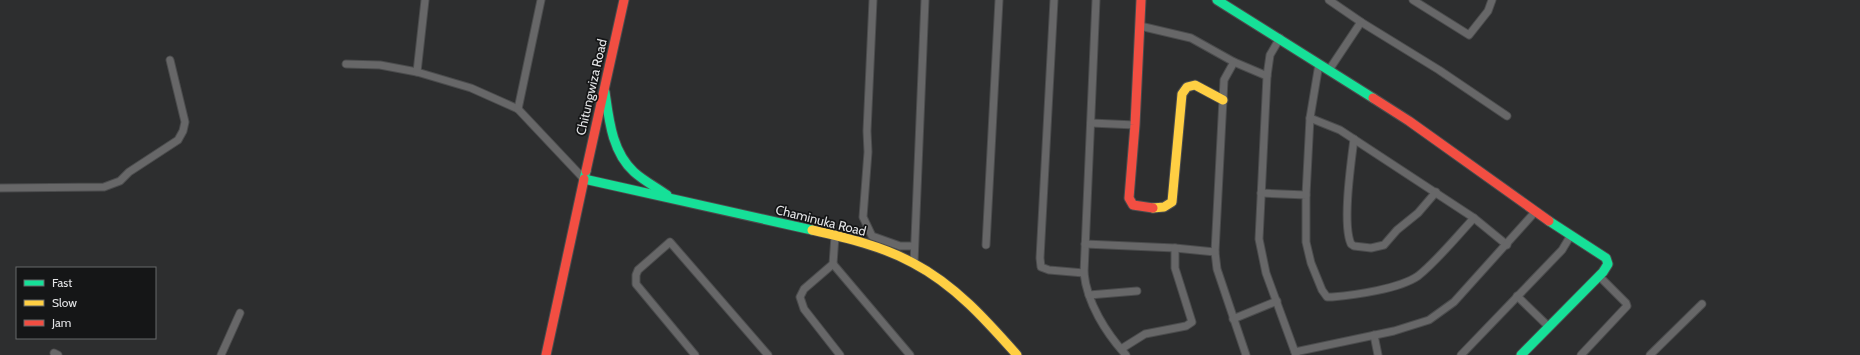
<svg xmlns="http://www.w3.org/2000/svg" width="1860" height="355" font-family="Cabin,sans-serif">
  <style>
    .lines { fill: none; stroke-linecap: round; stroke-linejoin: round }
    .street-casing { stroke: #4b4c4d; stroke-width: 9 }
    .fast-casing { stroke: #4b4c4d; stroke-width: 11 }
    .slow-casing { stroke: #4b4c4d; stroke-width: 11 }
    .jam-casing { stroke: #4b4c4d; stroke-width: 11 }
    .street { stroke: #676768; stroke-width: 7 }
    .fast { stroke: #16e098; stroke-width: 9 }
    .slow { stroke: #ffcf43; stroke-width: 9 }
    .jam { stroke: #f24e42; stroke-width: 9 }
    .labels { text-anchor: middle; stroke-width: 3.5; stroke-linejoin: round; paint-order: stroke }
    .street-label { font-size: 13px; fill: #e3e4e6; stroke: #151617 }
  </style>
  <rect width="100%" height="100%" fill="#2d2e2f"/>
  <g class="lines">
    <defs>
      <g id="street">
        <polyline points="873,0 867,131 868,152 863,217 872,236 900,246 914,246"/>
        <polyline points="1054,0 1040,258 1041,267 1049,270 1084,273"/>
        <path d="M1096,0L1084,273C1087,303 1106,333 1126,355"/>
        <polyline points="1329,0 1361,22 1329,70"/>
        <polyline points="1413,0 1469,35 1488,11 1492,0"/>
        <polyline points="1361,22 1439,70 1507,116"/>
        <polyline points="1140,26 1191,38 1234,62 1267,76"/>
        <polyline points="1280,38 1270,55 1267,76 1259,239 1266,273 1296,355"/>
        <polyline points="1234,62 1224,80 1215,252 1217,269 1246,355"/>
        <polyline points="346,64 380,65 417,72 471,88 518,109 584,179"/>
        <polyline points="417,72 425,0"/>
        <polyline points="518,109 541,0"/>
        <polyline points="1310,118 1340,130 1474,218 1507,245"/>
        <polyline points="1091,123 1135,125"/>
        <path d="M1354,139C1351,163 1342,224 1351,244L1354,246L1371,248L1384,245L1397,230L1418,213L1436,192"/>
        <polyline points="0,188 104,187 120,181 129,172 178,140 183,131 185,122 170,60"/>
        <path d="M1261,193L1306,195V242L1311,263L1322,290L1327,297H1332C1355,295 1399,289 1418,276C1437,261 1457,236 1474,218"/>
        <polyline points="1306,195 1310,118 1319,64"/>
        <polyline points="835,236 833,264 804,289 800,297 804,309 840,355"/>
        <polyline points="1085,244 1175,248 1215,252"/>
        <polyline points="986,245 999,0"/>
        <polyline points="914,263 925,0"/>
        <polyline points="833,264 910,355"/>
        <polyline points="1089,295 1137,291"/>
        <polyline points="1517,296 1548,326"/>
        <polyline points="1233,319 1277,301"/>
        <polyline points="1374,335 1378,355"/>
        <polyline points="1121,349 1145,334 1186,326 1192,322 1175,268 1175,248"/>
        <polyline points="1295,352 1394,331 1429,320 1454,302 1535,212"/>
        <polyline points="54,353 58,355"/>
        <polyline points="221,355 240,313"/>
        <polyline points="695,355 636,284 636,275 638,270 670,242 768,355"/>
        <polyline points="1461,355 1562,250 1571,235"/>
        <polyline points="1581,355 1627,306 1626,303 1599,276"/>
        <polyline points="1650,355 1702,304"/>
      </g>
      <g id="fast">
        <polyline points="1217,0 1373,98"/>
        <path d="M605,92C609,120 612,152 634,172C644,181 656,187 667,195"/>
        <polyline points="586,171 584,179 812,230"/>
        <polyline points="1521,355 1603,272 1608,264 1606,258 1549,221"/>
      </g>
      <g id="slow">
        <polyline points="1153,208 1164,207 1172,202 1182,94 1187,87 1195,85 1223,100"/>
        <path d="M812,230C847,238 882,246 913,263C955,285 986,320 1017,355"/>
      </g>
      <g id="jam">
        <polyline points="1141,0 1135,125 1129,198 1133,205 1153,208"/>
        <polyline points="1373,98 1409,121 1549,221"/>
        <polyline points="586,171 624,0"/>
        <polyline points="546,355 584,179"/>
      </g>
    </defs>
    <use href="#street" class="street-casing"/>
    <use href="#fast" class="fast-casing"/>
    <use href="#slow" class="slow-casing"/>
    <use href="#jam" class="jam-casing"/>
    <use href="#street" class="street"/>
    <use href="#fast" class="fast"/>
    <use href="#slow" class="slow"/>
    <use href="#jam" class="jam"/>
  </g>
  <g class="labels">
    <g class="street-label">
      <text transform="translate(591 87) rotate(-77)" y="5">Chitungwiza Road</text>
      <text transform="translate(821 220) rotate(14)" y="5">Chaminuka Road</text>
    </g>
  </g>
  <rect x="16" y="267" width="140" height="72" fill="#151617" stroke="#67686a"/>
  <rect x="24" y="280" width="20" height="6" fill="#16e098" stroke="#67686a"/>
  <text x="52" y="287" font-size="12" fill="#e3e4e6">Fast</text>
  <rect x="24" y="300" width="20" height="6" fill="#ffcf43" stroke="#67686a"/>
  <text x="52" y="307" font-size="12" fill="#e3e4e6">Slow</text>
  <rect x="24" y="320" width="20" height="6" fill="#f24e42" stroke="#67686a"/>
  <text x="52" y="327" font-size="12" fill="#e3e4e6">Jam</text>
</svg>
